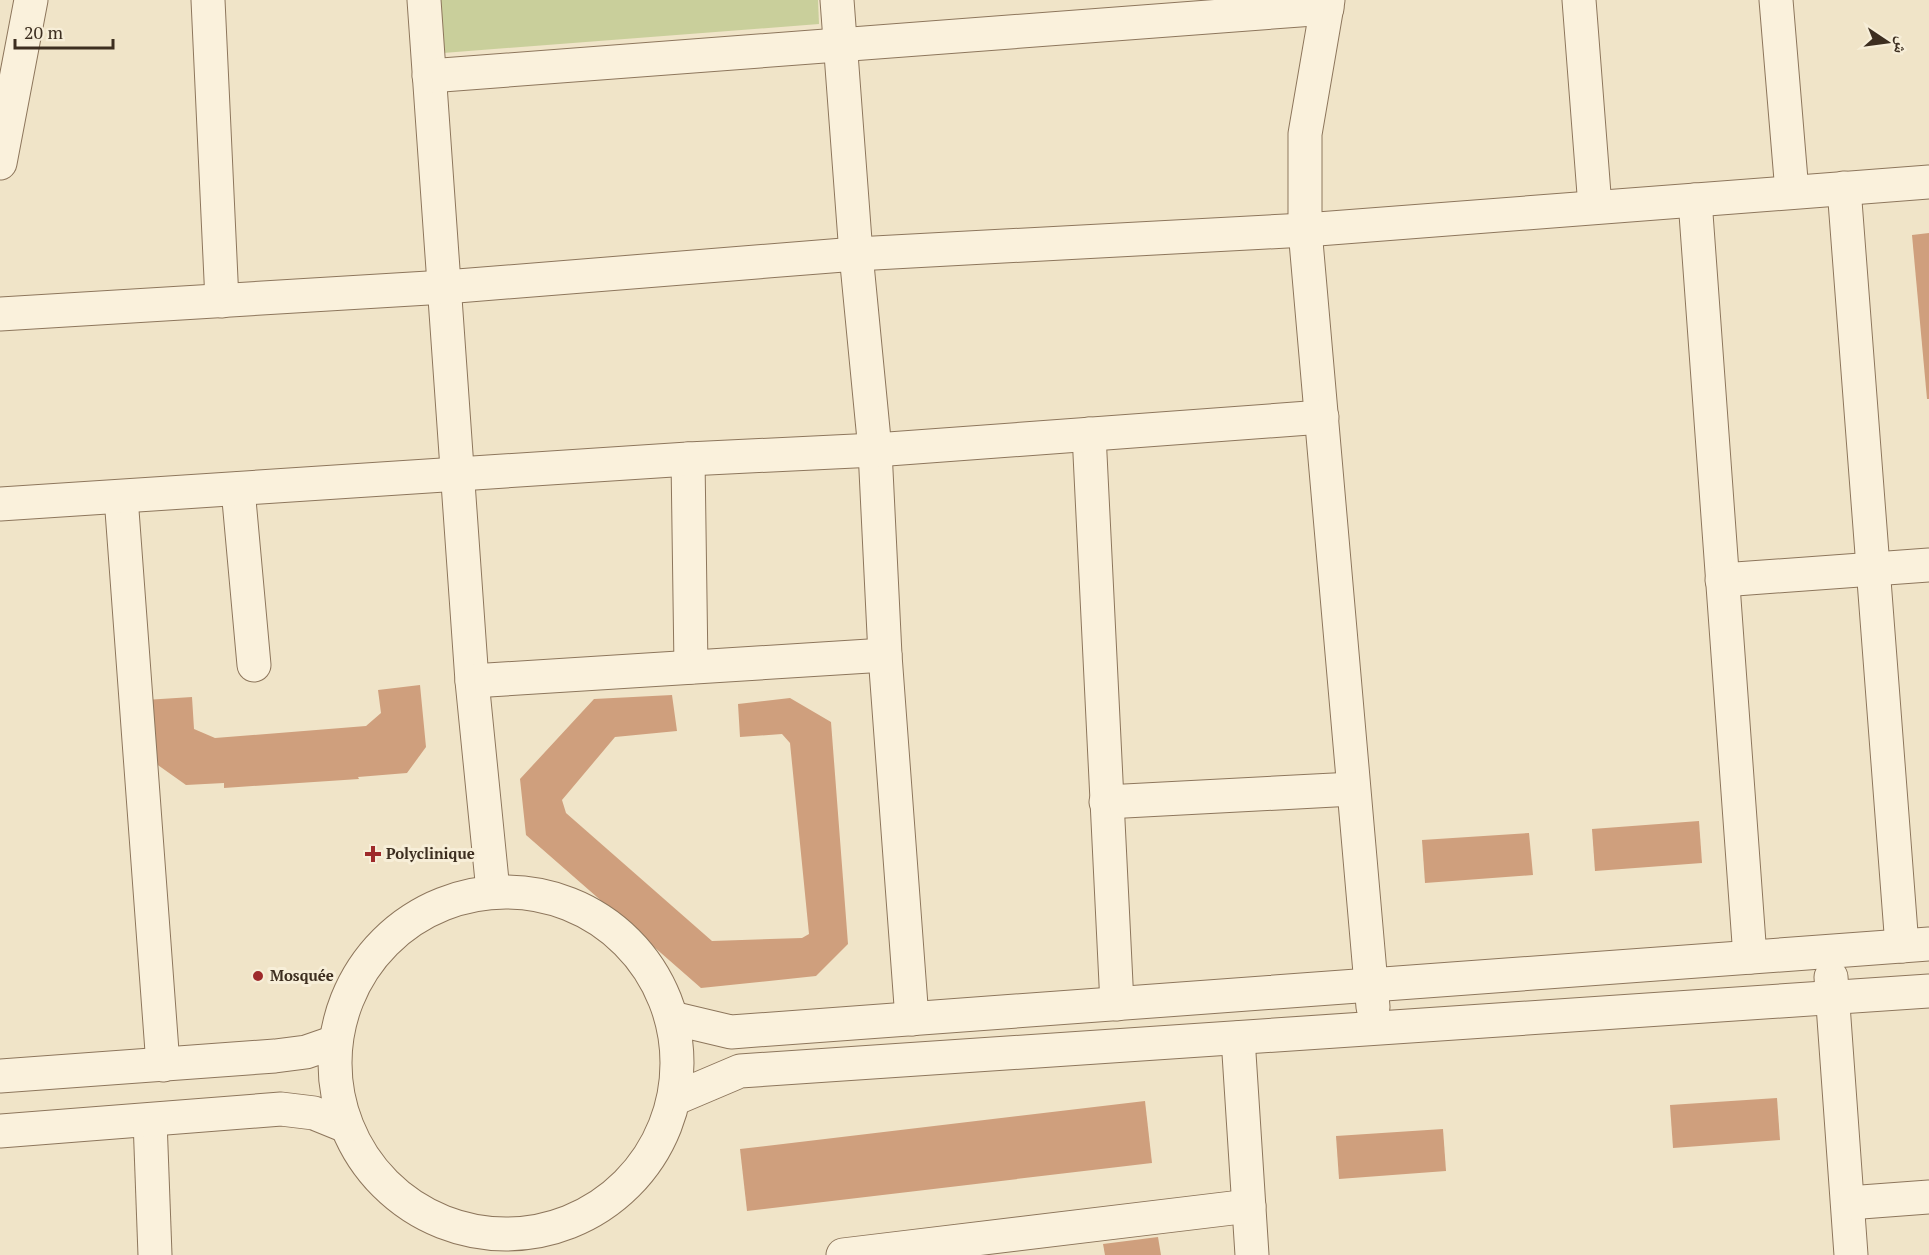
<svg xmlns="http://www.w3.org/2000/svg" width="1929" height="1255" font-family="'PT Serif','Noto Naskh Arabic',serif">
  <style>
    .green { fill: #c9cf9b }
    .building { fill: #cf9f7d }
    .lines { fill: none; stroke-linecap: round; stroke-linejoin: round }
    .minor-casing { stroke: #8d765c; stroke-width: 35 }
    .minor { stroke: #faf1dc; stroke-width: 33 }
    .poi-dot { fill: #9e2a2b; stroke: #f7eed8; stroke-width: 2 }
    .labels { text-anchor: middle; stroke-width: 6; stroke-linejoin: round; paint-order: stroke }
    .poi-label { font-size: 15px; font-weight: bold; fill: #3d2e20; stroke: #f7eed8; text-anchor: start }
  </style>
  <rect width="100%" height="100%" fill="#f0e4c8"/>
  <polygon class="green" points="439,0 818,0 819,24 443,53"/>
  <g class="building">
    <polygon points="1929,233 1929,399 1927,399 1912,235"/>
    <polygon points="420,685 426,747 407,773 358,777 359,779 224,788 224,783 186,785 155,763 145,700 192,697 194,729 215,738 366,726 381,713 378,690"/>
    <polygon points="672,695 677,731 615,737 562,800 566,813 712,941 802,938 809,934 790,743 782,734 740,737 738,704 790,698 831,722 848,944 816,976 701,988 526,835 520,779 594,699"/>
    <polygon points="1699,821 1702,863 1595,871 1592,829"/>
    <polygon points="1529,833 1533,875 1425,883 1422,840"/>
    <polygon points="1777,1098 1780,1140 1673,1148 1670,1105"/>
    <polygon points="1145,1101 1152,1163 747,1211 740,1149"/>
    <polygon points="1443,1129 1446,1171 1339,1179 1336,1136"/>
    <polygon points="1158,1237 1161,1255 1105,1255 1103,1244"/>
  </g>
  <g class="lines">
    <defs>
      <g id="minor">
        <polyline points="208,0 222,301"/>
        <polyline points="424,0 472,681 493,891"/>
        <polyline points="837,0 856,254 875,450 885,655 912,1019"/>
        <polyline points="1328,0 1305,134 1305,230 1373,1007"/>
        <polyline points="1579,0 1595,207"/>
        <polyline points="1776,0 1792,192"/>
        <polyline points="429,76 1327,8"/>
        <polyline points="0,163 31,0"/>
        <polyline points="1844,188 1902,946"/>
        <polyline points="1695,200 1750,957"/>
        <polyline points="0,314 445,287 856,254 1305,230 1929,182"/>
        <polyline points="1089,434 1117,1004"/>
        <polyline points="688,459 691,667"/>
        <polyline points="238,489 254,665"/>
        <polyline points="121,497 163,1065"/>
        <polyline points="0,504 688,459 875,450 1322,417"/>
        <polyline points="1722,580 1929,565"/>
        <polyline points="472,681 885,655"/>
        <polyline points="1106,802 1353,789"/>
        <circle cx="506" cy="1063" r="171"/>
        <polyline points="1831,977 1851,1255"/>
        <polyline points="672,1018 731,1032 1929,944"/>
        <polyline points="1238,1038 1252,1255"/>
        <polyline points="0,1076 275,1056 306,1052 335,1042"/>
        <polyline points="674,1099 740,1071 1929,991"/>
        <polyline points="150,1120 155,1255"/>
        <polyline points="0,1131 281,1109 314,1113 346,1126"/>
        <polyline points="1848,1203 1929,1197"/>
        <polyline points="843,1255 1249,1206"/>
      </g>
    </defs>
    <use href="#minor" class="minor-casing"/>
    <use href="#minor" class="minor"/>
  </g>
  <g class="poi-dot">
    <path d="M370 845h6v6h6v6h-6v6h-6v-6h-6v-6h6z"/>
    <circle cx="258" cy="976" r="6"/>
  </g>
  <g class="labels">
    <g class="poi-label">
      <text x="386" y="859">Polyclinique</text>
      <text x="270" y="981">Mosquée</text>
    </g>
  </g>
  <g transform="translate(1887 42) rotate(103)" stroke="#f7eed8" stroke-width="4.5" paint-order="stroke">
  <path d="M0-4.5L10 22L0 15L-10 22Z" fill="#3d2e20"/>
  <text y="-9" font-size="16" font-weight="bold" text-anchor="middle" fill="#3d2e20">ش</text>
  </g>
  <path d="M15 39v9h98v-9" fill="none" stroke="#3d2e20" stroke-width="3"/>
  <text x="24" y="39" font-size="18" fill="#3d2e20" stroke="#f7eed8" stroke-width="4.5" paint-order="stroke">20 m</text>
</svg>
